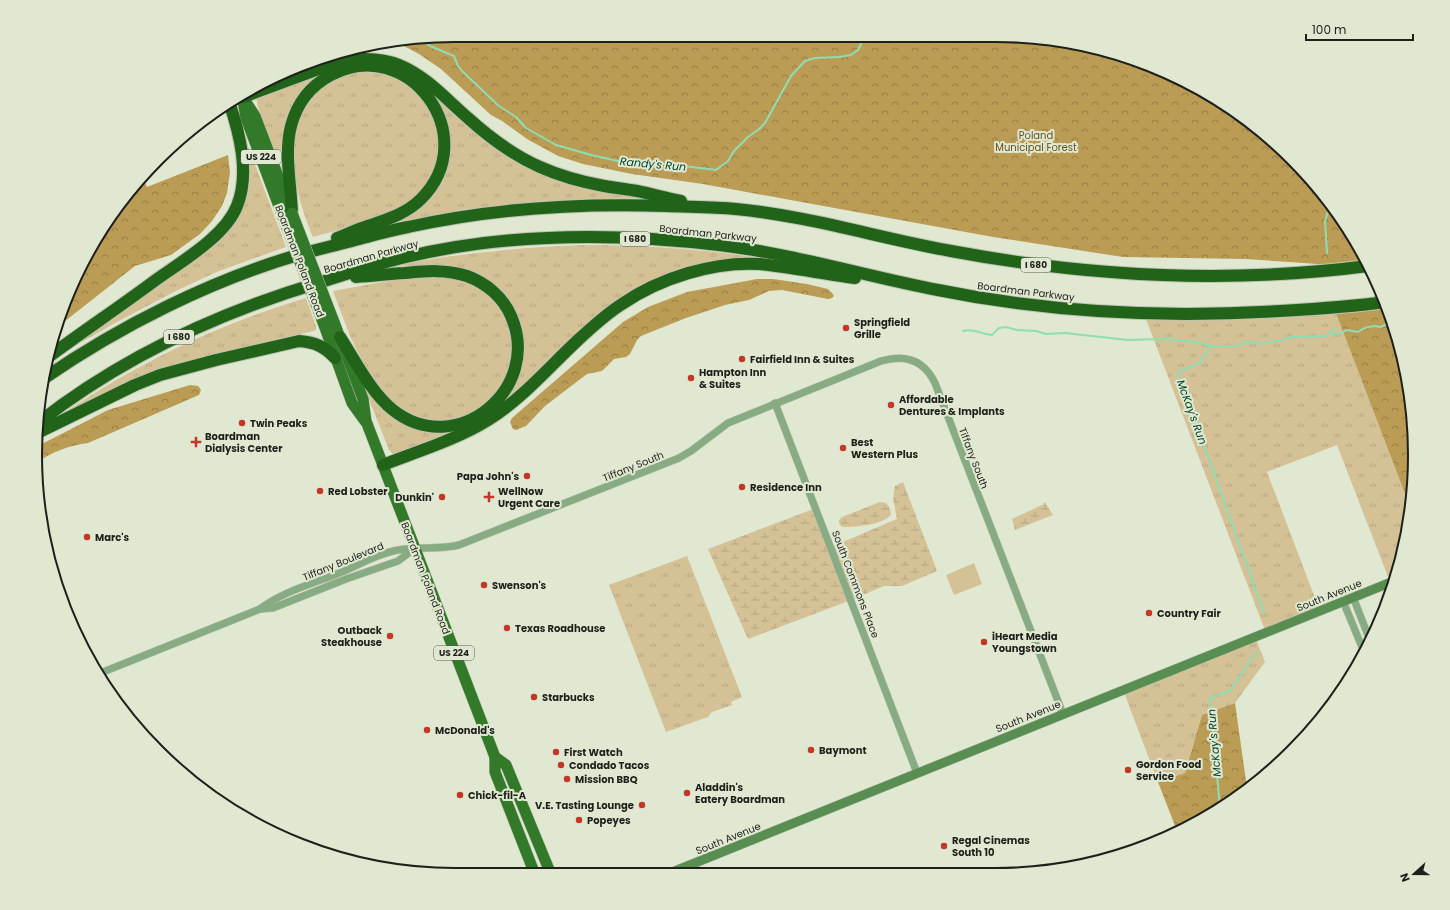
<svg xmlns="http://www.w3.org/2000/svg" width="1450" height="910" font-family="Poppins,sans-serif">
  <style>
    .grass { fill: url(#grass-tufts) }
    .forest { fill: url(#forest-crowns) }
    .wetland { fill: url(#wetland-marsh) }
    .park { fill: #d5c196 }
    .lines { fill: none; stroke-linecap: round; stroke-linejoin: round }
    .stream { stroke: #8fddb3; stroke-width: 2 }
    .minor-casing { stroke: #bdc4b1; stroke-width: 8 }
    .secondary-casing { stroke: #bdc4b1; stroke-width: 10 }
    .primary-casing { stroke: #bdc4b1; stroke-width: 12 }
    .motorway-casing { stroke: #bdc4b1; stroke-width: 14 }
    .minor { stroke: #87ab82; stroke-width: 7 }
    .secondary { stroke: #588e51; stroke-width: 9 }
    .primary { stroke: #33792a; stroke-width: 11 }
    .motorway { stroke: #216318; stroke-width: 12 }
    .primary-bridge-casing { stroke: #bdc4b1; stroke-width: 12; stroke-linecap: butt }
    .primary-bridge { stroke: #33792a; stroke-width: 11 }
    .poi-dot { fill: #c43726; stroke: #e0e8d2; stroke-width: 1.5 }
    .labels { text-anchor: middle; stroke-width: 4; stroke-linejoin: round; paint-order: stroke }
    .shield { fill: #e0e8d2; stroke: #585c50; stroke-width: 1 }
    .shield-label { font-size: 9px; font-weight: bold; fill: #1e2019 }
    .park-label { font-size: 10px; fill: #67511b; stroke: #e0e8d2 }
    .street-label { font-size: 10px; fill: #1e2019; stroke: #e0e8d2 }
    .poi-label { font-size: 10px; font-weight: bold; fill: #1e2019; stroke: #e0e8d2; text-anchor: start }
    .water-label { font-size: 11px; font-style: italic; fill: #004329; stroke: #e0e8d2 }
    .rim { fill: none; stroke: #1e2019; stroke-width: 2 }
  </style>
  <defs>
    <pattern id="grass-tufts" width="24" height="20" patternUnits="userSpaceOnUse"><rect width="24" height="20" fill="#d5c196"/><path d="M3 7l-1-3M5 7V3M7 7l1-3M15 17l-1-3M17 17v-4M19 17l1-3" fill="none" stroke="#b6a681"/></pattern>
    <pattern id="forest-crowns" width="20" height="18" patternUnits="userSpaceOnUse"><rect width="20" height="18" fill="#bb9c55"/><path d="M2 6a3 3 0 1 1 6 0M12 15a3 3 0 1 1 6 0" fill="none" stroke="#977f46"/></pattern>
    <pattern id="wetland-marsh" width="20" height="14" patternUnits="userSpaceOnUse"><rect width="20" height="14" fill="#d5c196"/><path d="M1 5h8M5 5V1M11 12h8M15 12V8" fill="none" stroke="#b6a681"/></pattern>
  </defs>
  <rect width="100%" height="100%" fill="#e0e8d2"/>
  <g class="grass">
    <path d="M326,69L309,86L283,168C277,155 255,109 257,98Z"/>
    <path d="M358,72C378,73 389,73 407,84C416,90 422,98 427,107C430,111 433,115 435,120C446,149 433,183 410,202C388,219 340,229 313,237C296,195 276,130 315,94C319,90 324,84 329,81C337,77 348,75 358,72Z"/>
    <path d="M431,90L500,150L636,195V198C579,200 523,202 468,209C444,213 421,218 398,222L397,220L443,172Z"/>
    <polygon points="245,138 286,247 219,271 180,289 117,322 73,347 72,345 236,218"/>
    <path d="M585,245C644,245 701,249 759,258V261L642,288L520,392L498,406L520,340L488,284L403,269L402,264C463,253 523,247 585,245Z"/>
    <polygon points="435,275 465,281 478,287 489,295 499,306 507,321 513,347 508,377 489,403 464,418 431,422 402,411 389,399 367,371 350,336 333,291 388,281"/>
    <path d="M306,298L316,326V330L313,331L219,353L173,365L123,383L104,395L72,411L70,409C143,360 222,323 306,298Z"/>
    <polygon points="1334,308 1410,507 1401,564 1394,581 1390,582 1337,445 1267,472 1320,611 1266,633 1144,314"/>
    <polygon points="368,388 390,413 462,428 463,431 397,454 393,454 389,450 365,389"/>
    <polygon points="687,556 742,697 731,702 732,705 712,712 708,717 666,732 609,585"/>
    <polygon points="1255,637 1265,662 1235,703 1202,715 1185,773 1158,782 1123,690"/>
  </g>
  <g class="forest">
    <polygon points="400,39 1050,39 1156,67 1251,122 1311,178 1359,245 1368,266 1363,267 1245,259 1123,257 993,237 703,184 632,174 583,164 558,156 527,139 502,121 491,115 441,69 419,54 402,45 387,42"/>
    <polygon points="228,155 230,172 227,193 222,206 212,221 200,234 171,255 135,266 55,329 57,320 91,245 122,199 142,176 147,187"/>
    <polygon points="757,279 773,279 807,284 828,289 832,293 834,296 832,298 828,299 782,290 769,291 749,300 725,305 686,318 641,336 637,340 630,354 626,357 614,359 602,371 587,374 545,406 526,426 516,430 513,429 510,422 512,418 623,322 648,307 687,292"/>
    <polygon points="1385,302 1393,320 1401,358 1399,359 1407,380 1411,400 1414,483 1410,507 1334,308"/>
    <path d="M190,385L198,386L201,390L199,395L88,443C70,445 52,452 36,463V447L108,410Z"/>
    <polygon points="1235,703 1247,788 1205,819 1177,831 1158,782 1185,773 1202,715"/>
  </g>
  <g class="wetland">
    <polygon points="903,482 937,571 902,586 884,586 851,600 748,639 708,549 816,508 831,547 897,519 893,498 895,486"/>
    <path d="M880,502L886,503L890,508L891,515C881,525 857,527 842,527L839,523V520L842,517Z"/>
    <polygon points="1045,502 1053,515 1015,530 1012,519 1042,505"/>
  </g>
  <polygon class="park" points="974,563 982,584 954,595 946,575"/>
  <g class="lines">
    <g class="stream">
      <polyline points="421,39 430,46 454,56 458,66 462,71 499,106 516,117 526,128 556,145 591,155 618,161 644,161 716,170 728,161 734,151 748,137 758,130 765,123 791,76 805,61 815,58 839,57 851,55 858,50 861,44 860,39"/>
      <polyline points="1327,253 1325,221 1330,205"/>
      <path d="M963,331C972,328 982,334 992,335L999,328L1006,327L1017,330L1036,331L1046,334L1065,333L1128,340L1161,339L1198,342L1211,346"/>
      <polyline points="1331,333 1338,334 1347,330 1358,332 1364,328 1374,326 1381,327 1385,325 1394,324"/>
      <polyline points="1264,613 1178,372 1200,363 1211,346 1237,346 1248,341 1260,344 1278,341 1291,337 1327,336 1331,333 1333,329"/>
      <polyline points="1220,808 1210,698 1231,690 1256,652"/>
    </g>
    <defs>
      <g id="minor">
        <polyline points="775,403 917,773"/>
        <polyline points="1353,597 1371,643"/>
        <polyline points="1343,601 1364,652"/>
        <polyline points="260,609 273,608 346,579 398,561 414,549"/>
        <path d="M98,674L260,609C283,591 316,583 344,571C361,564 379,553 398,550C418,546 439,550 459,545L679,458L691,451L728,423L881,361C905,354 924,360 935,383L1063,714"/>
        <polyline points="694,863 698,873"/>
      </g>
      <polyline id="secondary" points="670,873 1394,581"/>
      <g id="primary">
        <polyline points="242,96 255,116 289,205"/>
        <polyline points="243,100 246,118 283,217"/>
        <polyline points="334,322 363,399 366,421 495,757 495,772 534,872"/>
        <polyline points="324,325 352,403 365,421"/>
        <polyline points="495,757 506,765 550,872"/>
      </g>
      <g id="motorway">
        <path d="M243,97L340,61C359,58 380,57 399,65C426,76 446,99 468,118C490,138 513,155 540,167C560,176 582,182 604,186C615,188 626,189 637,191C652,194 666,198 681,201"/>
        <path d="M292,213C291,186 284,152 291,126C297,103 310,86 331,75C408,34 484,136 421,199C404,216 381,221 359,229C352,232 344,235 337,238"/>
        <path d="M340,337C354,359 372,394 393,410C456,460 543,389 511,316C503,297 486,283 467,276C446,269 426,271 405,273C388,274 372,276 356,277"/>
        <path d="M47,358C82,332 118,308 153,282C179,263 225,237 237,206C250,174 240,134 229,102"/>
        <path d="M43,379C120,326 211,280 301,254C319,249 337,245 355,240C372,236 390,230 408,227C493,208 580,203 667,206C690,207 713,207 736,209C809,216 879,238 951,251C1090,277 1228,284 1368,266"/>
        <path d="M38,423C121,358 218,313 318,283C347,274 376,264 406,257C506,233 617,233 719,245C794,254 865,276 938,290C1051,313 1166,318 1280,311C1315,309 1350,307 1385,302"/>
        <path d="M37,433L135,385L160,375L216,360L299,341C315,342 325,347 335,358"/>
        <path d="M383,465C416,452 458,439 488,420C522,399 549,367 578,340C592,327 606,314 622,304C660,278 714,261 760,264C790,267 824,274 855,278"/>
      </g>
    </defs>
    <use href="#minor" class="minor-casing"/>
    <use href="#secondary" class="secondary-casing"/>
    <use href="#primary" class="primary-casing"/>
    <use href="#motorway" class="motorway-casing"/>
    <use href="#minor" class="minor"/>
    <use href="#secondary" class="secondary"/>
    <use href="#primary" class="primary"/>
    <use href="#motorway" class="motorway"/>
    <defs>
      <g id="primary-bridge">
        <polyline points="292,213 334,322"/>
        <polyline points="283,217 324,325"/>
      </g>
    </defs>
    <use href="#primary-bridge" class="primary-bridge-casing"/>
    <use href="#primary-bridge" class="primary-bridge"/>
  </g>
  <g class="poi-dot">
    <circle cx="846" cy="328" r="4"/>
    <circle cx="742" cy="359" r="4"/>
    <circle cx="691" cy="378" r="4"/>
    <circle cx="891" cy="405" r="4"/>
    <circle cx="242" cy="423" r="4"/>
    <path d="M194 436h4v4h4v4h-4v4h-4v-4h-4v-4h4z"/>
    <circle cx="843" cy="448" r="4"/>
    <circle cx="527" cy="476" r="4"/>
    <circle cx="742" cy="487" r="4"/>
    <circle cx="320" cy="491" r="4"/>
    <circle cx="442" cy="497" r="4"/>
    <path d="M487 491h4v4h4v4h-4v4h-4v-4h-4v-4h4z"/>
    <circle cx="87" cy="537" r="4"/>
    <circle cx="484" cy="585" r="4"/>
    <circle cx="1149" cy="613" r="4"/>
    <circle cx="507" cy="628" r="4"/>
    <circle cx="390" cy="636" r="4"/>
    <circle cx="984" cy="642" r="4"/>
    <circle cx="534" cy="697" r="4"/>
    <circle cx="427" cy="730" r="4"/>
    <circle cx="811" cy="750" r="4"/>
    <circle cx="556" cy="752" r="4"/>
    <circle cx="561" cy="765" r="4"/>
    <circle cx="1128" cy="770" r="4"/>
    <circle cx="567" cy="779" r="4"/>
    <circle cx="687" cy="793" r="4"/>
    <circle cx="460" cy="795" r="4"/>
    <circle cx="642" cy="805" r="4"/>
    <circle cx="579" cy="820" r="4"/>
    <circle cx="944" cy="846" r="4"/>
  </g>
  <g class="labels">
    <g class="shield">
      <rect x="241" y="150" width="40" height="14" rx="3"/>
      <rect x="620" y="232" width="30" height="14" rx="3"/>
      <rect x="1021" y="258" width="30" height="14" rx="3"/>
      <rect x="164" y="330" width="30" height="14" rx="3"/>
      <rect x="434" y="646" width="40" height="14" rx="3"/>
    </g>
    <g class="shield-label">
      <text x="261" y="160">US 224</text>
      <text x="635" y="242">I 680</text>
      <text x="1036" y="268">I 680</text>
      <text x="179" y="340">I 680</text>
      <text x="454" y="656">US 224</text>
    </g>
    <g class="park-label">
      <text x="1036" y="139">Poland<tspan x="1036" dy="12">Municipal Forest</tspan></text>
    </g>
    <g class="street-label">
      <text transform="translate(708 233) rotate(6)" y="4">Boardman Parkway</text>
      <text transform="translate(371 256) rotate(-16)" y="4">Boardman Parkway</text>
      <text transform="translate(300 261) rotate(69)" y="4">Boardman Poland Road</text>
      <text transform="translate(1026 291) rotate(7)" y="4">Boardman Parkway</text>
      <text transform="translate(974 458) rotate(69)" y="4">Tiffany South</text>
      <text transform="translate(633 466) rotate(-22)" y="4">Tiffany South</text>
      <text transform="translate(343 561) rotate(-22)" y="4">Tiffany Boulevard</text>
      <text transform="translate(426 578) rotate(69)" y="4">Boardman Poland Road</text>
      <text transform="translate(856 584) rotate(69)" y="4">South Commons Place</text>
      <text transform="translate(1329 595) rotate(-22)" y="4">South Avenue</text>
      <text transform="translate(1028 716) rotate(-22)" y="4">South Avenue</text>
      <text transform="translate(728 838) rotate(-22)" y="4">South Avenue</text>
    </g>
    <g class="poi-label">
      <text x="854" y="326">Springfield<tspan x="854" dy="12">Grille</tspan></text>
      <text x="750" y="363">Fairfield Inn &amp; Suites</text>
      <text x="699" y="376">Hampton Inn<tspan x="699" dy="12">&amp; Suites</tspan></text>
      <text x="899" y="403">Affordable<tspan x="899" dy="12">Dentures &amp; Implants</tspan></text>
      <text x="250" y="427">Twin Peaks</text>
      <text x="205" y="440">Boardman<tspan x="205" dy="12">Dialysis Center</tspan></text>
      <text x="851" y="446">Best<tspan x="851" dy="12">Western Plus</tspan></text>
      <text x="519" y="480" text-anchor="end">Papa John's</text>
      <text x="750" y="491">Residence Inn</text>
      <text x="328" y="495">Red Lobster</text>
      <text x="498" y="495">WellNow<tspan x="498" dy="12">Urgent Care</tspan></text>
      <text x="434" y="501" text-anchor="end">Dunkin'</text>
      <text x="95" y="541">Marc's</text>
      <text x="492" y="589">Swenson's</text>
      <text x="1157" y="617">Country Fair</text>
      <text x="515" y="632">Texas Roadhouse</text>
      <text x="382" y="634" text-anchor="end">Outback<tspan x="382" dy="12">Steakhouse</tspan></text>
      <text x="992" y="640">iHeart Media<tspan x="992" dy="12">Youngstown</tspan></text>
      <text x="542" y="701">Starbucks</text>
      <text x="435" y="734">McDonald's</text>
      <text x="819" y="754">Baymont</text>
      <text x="564" y="756">First Watch</text>
      <text x="1136" y="768">Gordon Food<tspan x="1136" dy="12">Service</tspan></text>
      <text x="569" y="769">Condado Tacos</text>
      <text x="575" y="783">Mission BBQ</text>
      <text x="695" y="791">Aladdin's<tspan x="695" dy="12">Eatery Boardman</tspan></text>
      <text x="468" y="799">Chick-fil-A</text>
      <text x="634" y="809" text-anchor="end">V.E. Tasting Lounge</text>
      <text x="587" y="824">Popeyes</text>
      <text x="952" y="844">Regal Cinemas<tspan x="952" dy="12">South 10</tspan></text>
    </g>
    <g class="water-label">
      <text transform="translate(653 164) rotate(5)" y="4">Randy's Run</text>
      <text transform="translate(1192 412) rotate(70)" y="4">McKay's Run</text>
      <text transform="translate(1214 743) rotate(-95)" y="4">McKay's Run</text>
    </g>
  </g>
  <path d="M0 0H1450V910H0ZM455 42H995A413 413 0 0 1 1408 455V455A413 413 0 0 1 995 868H455A413 413 0 0 1 42 455V455A413 413 0 0 1 455 42Z" fill="#e0e8d2" fill-rule="evenodd"/>
  <path class="rim" d="M455 42H995A413 413 0 0 1 1408 455V455A413 413 0 0 1 995 868H455A413 413 0 0 1 42 455V455A413 413 0 0 1 455 42Z"/>
  <g transform="translate(1414 874) rotate(249)" stroke="#e0e8d2" stroke-width="3" paint-order="stroke">
  <path d="M0-3L7 15L0 10L-7 15Z" fill="#1e2019"/>
  <text y="-6" font-size="11" font-weight="bold" text-anchor="middle" fill="#1e2019">N</text>
  </g>
  <path d="M1306 34v6h107v-6" fill="none" stroke="#1e2019" stroke-width="2"/>
  <text x="1312" y="34" font-size="12" fill="#1e2019" stroke="#e0e8d2" stroke-width="3" paint-order="stroke">100 m</text>
</svg>
